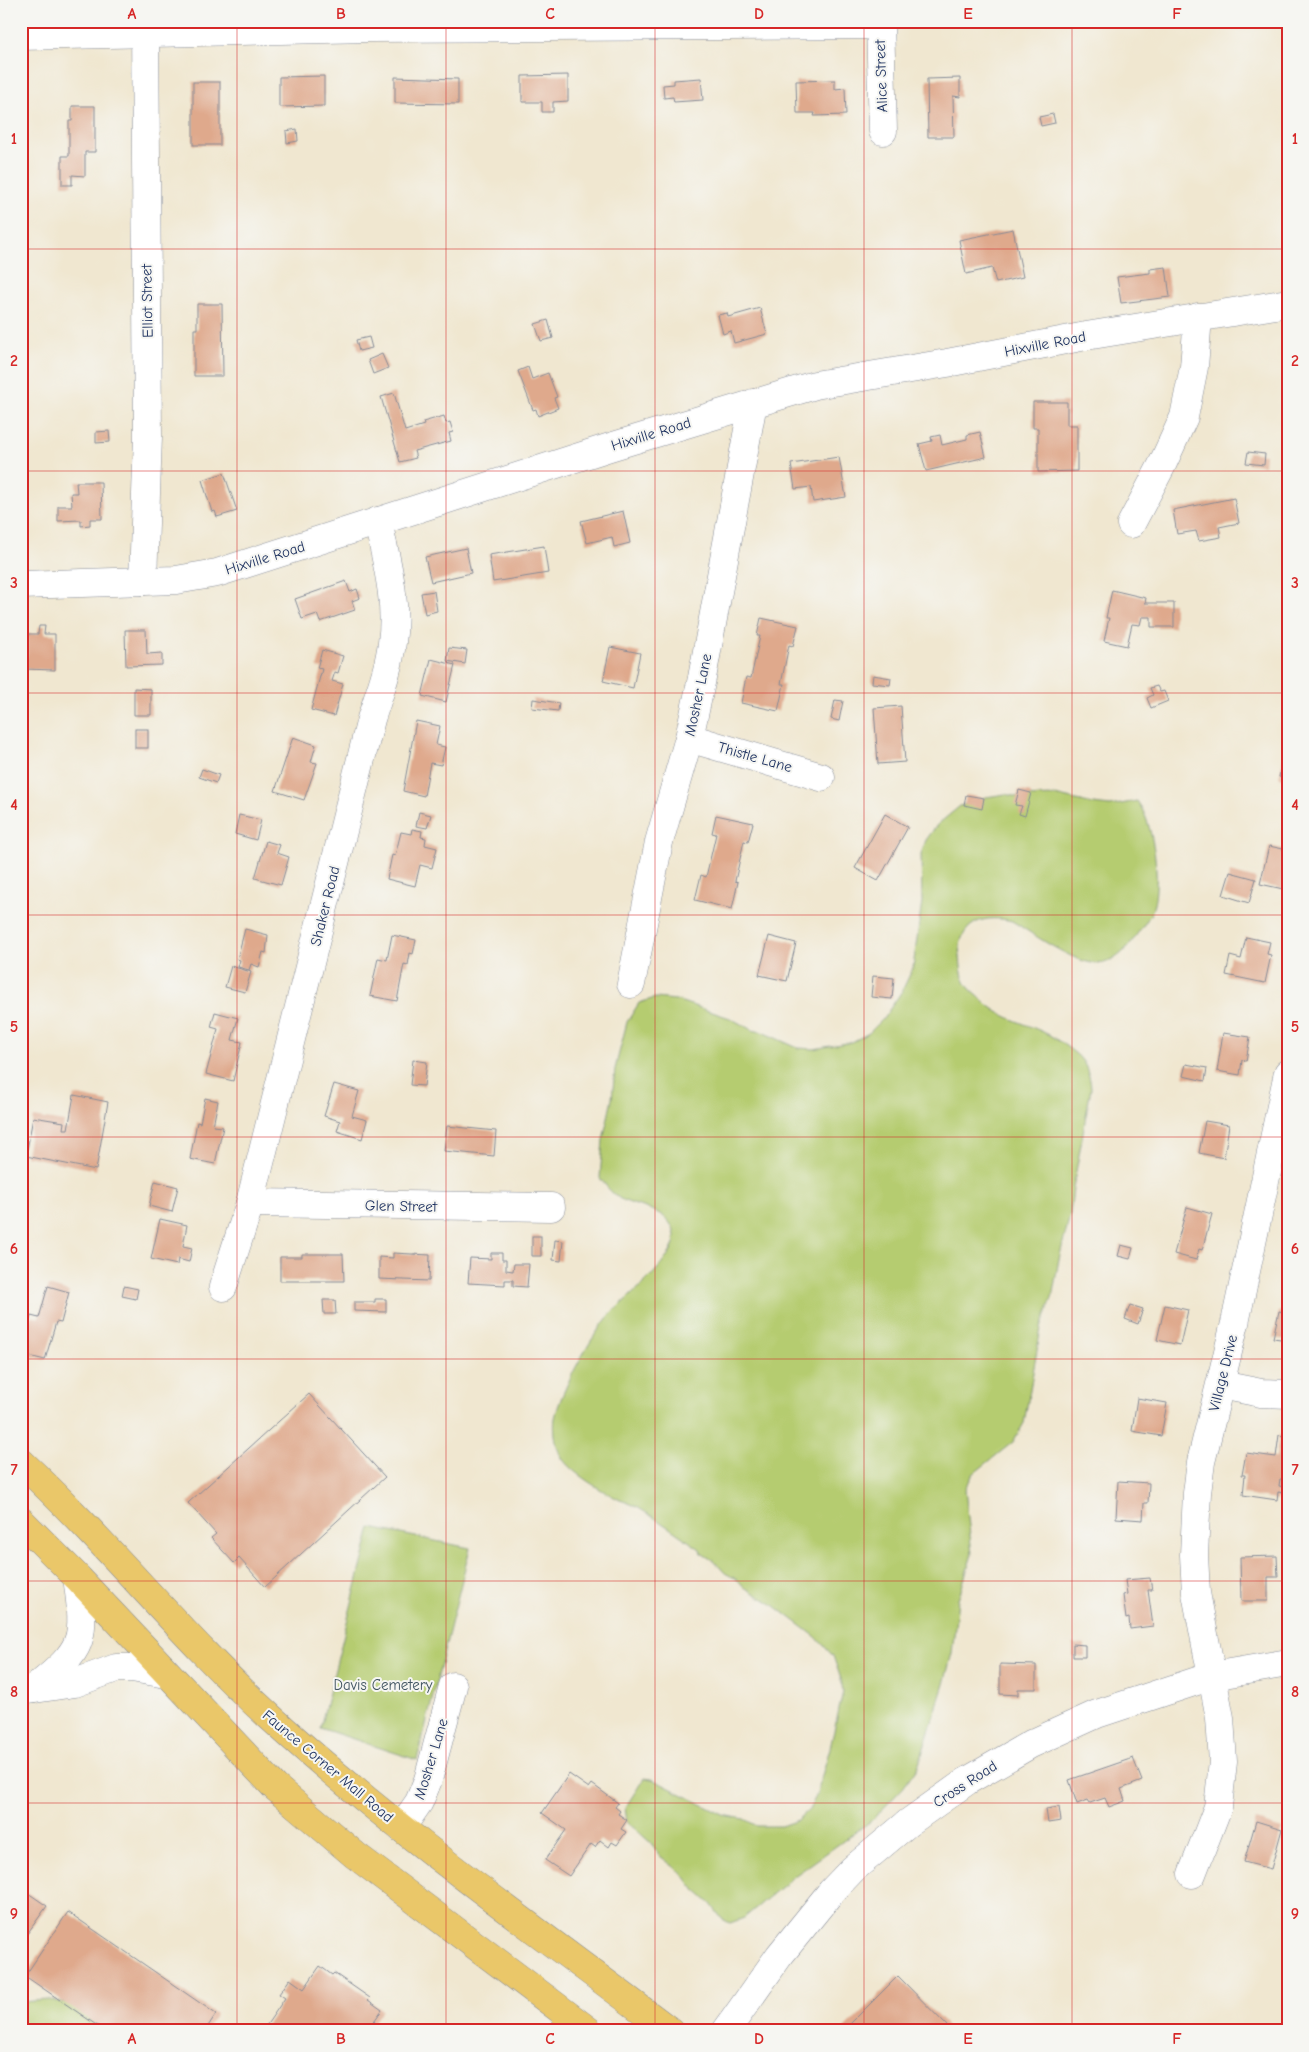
<svg xmlns="http://www.w3.org/2000/svg" width="1309" height="2052" font-family="'Comic Neue',sans-serif">
  <style>
    .green { fill: #b5cc70; stroke: #687e67 }
    .building { fill: #dfa98c }
    .lines { fill: none; stroke-linecap: round; stroke-linejoin: round }
    .minor-casing { stroke: #868b97; stroke-width: 29 }
    .major-casing { stroke: #868b97; stroke-width: 29 }
    .minor { stroke: #fff; stroke-width: 28 }
    .major { stroke: #eac769; stroke-width: 28 }
    .grid { fill: none; stroke: #d62828; stroke-width: 1; stroke-opacity: 0.55 }
    .labels { text-anchor: middle; stroke-width: 4; stroke-linejoin: round; paint-order: stroke }
    .street-label { font-size: 15px; fill: #1b2f5e; stroke: #f6f6f2 }
    .park-label { font-size: 15px; fill: #425662; stroke: #f6f6f2 }
    .neatline { fill: none; stroke: #d62828; stroke-width: 2 }
    .grid-label { font-size: 16px; text-anchor: middle; font-weight: bold; fill: #d62828 }
  </style>
  <rect width="100%" height="100%" fill="#f6f6f2"/>
  <filter id="ink" filterUnits="userSpaceOnUse"><feTurbulence type="fractalNoise" baseFrequency=".02" numOctaves="2"/><feDisplacementMap in="SourceGraphic" scale="10" xChannelSelector="R" yChannelSelector="G"/><feConvolveMatrix kernelMatrix="1 2 1 2 8 2 1 2 1" color-interpolation-filters="sRGB"/></filter>
  <filter id="wash" filterUnits="userSpaceOnUse"><feTurbulence type="fractalNoise" baseFrequency=".0096" numOctaves="4" result="noise"/><feDisplacementMap in="SourceGraphic" scale="20" xChannelSelector="R" yChannelSelector="G"/><feGaussianBlur stdDeviation="1.12" result="paint"/><feColorMatrix in="noise" values="0 0 0 0 0 0 0 0 0 0 0 0 0 0 0 0 0 1.4 0 .05"/><feComposite in="paint" operator="in"/></filter>
  <g filter="url(#wash)">
    <rect width="100%" height="100%" fill="#f0e7d0"/>
    <g class="green">
      <path d="M1005,794L1018,797L1059,796L1093,804L1110,806L1137,801C1154,822 1161,882 1153,908C1150,918 1141,928 1135,937C1127,949 1118,959 1104,963C1081,969 1032,933 1012,921C1000,918 986,917 975,923C963,930 958,943 960,956C961,966 961,976 967,985C970,989 974,993 978,996C1001,1018 1014,1019 1041,1031C1053,1036 1066,1046 1076,1054C1086,1062 1090,1076 1091,1088L1073,1188L1070,1215L1059,1259L1052,1298L1041,1328L1024,1423L1013,1442L973,1474L965,1489L972,1554L958,1600L952,1653L944,1684L918,1767L903,1788L871,1821L793,1877L744,1918L730,1923L722,1919L711,1904L692,1887L682,1873L660,1856L651,1843L627,1822L625,1808L644,1778L652,1779L723,1815L744,1819L757,1826H781L798,1820L809,1810L816,1796L830,1748L843,1692L841,1679L833,1656L816,1637L771,1603L744,1587L738,1580L725,1573L714,1561L701,1553L700,1549C679,1535 659,1520 637,1507C632,1504 626,1502 620,1500C604,1492 571,1473 562,1458C556,1449 553,1429 555,1418C561,1390 591,1336 610,1315C624,1299 684,1255 674,1231C666,1209 643,1209 625,1201C614,1197 607,1187 600,1178L603,1140L612,1099L615,1069L627,1022L639,1003L655,998L676,1000L730,1018L752,1030L762,1032L798,1048L814,1049L852,1042L869,1033L883,1019L902,991L913,968L922,902L921,854L926,840L937,825L960,806L986,797Z"/>
      <polygon points="371,1528 470,1548 417,1760 320,1728"/>
      <polygon points="49,2000 72,2004 128,2031 21,2031 21,2002"/>
    </g>
    <g id="blocks">
      <g class="building">
        <polygon points="568,75 568,101 553,102 553,112 542,112 542,102 522,102 522,76"/>
        <polygon points="324,76 324,106 279,107 279,77"/>
        <polygon points="395,77 458,79 458,104 395,103"/>
        <polygon points="701,78 703,100 674,102 673,97 664,98 663,85 674,84 674,80"/>
        <polygon points="960,78 960,97 953,96 954,137 928,137 927,79"/>
        <polygon points="835,80 835,89 845,88 846,115 814,116 815,113 797,113 796,81"/>
        <rect x="193" y="82" width="27" height="63"/>
        <polygon points="72,106 95,106 95,152 85,152 85,176 72,175 72,185 62,185 62,156 69,156 69,121 72,121"/>
        <polygon points="1053,114 1055,123 1041,126 1039,117"/>
        <polygon points="297,129 298,141 287,143 286,131"/>
        <polygon points="1013,229 1023,277 996,283 992,268 966,274 959,240"/>
        <polygon points="1166,267 1170,297 1121,303 1117,277 1150,273 1150,269"/>
        <polygon points="197,304 222,304 223,376 194,376 194,329 197,329"/>
        <polygon points="760,308 767,334 734,343 731,331 723,334 718,315 727,313 728,317"/>
        <polygon points="548,320 553,338 541,341 535,324"/>
        <polygon points="369,337 372,348 359,351 356,340"/>
        <polygon points="382,354 388,368 373,374 368,360"/>
        <polygon points="528,367 532,379 548,373 557,397 554,398 558,408 538,416 536,409 533,410 518,371"/>
        <polygon points="394,393 405,431 424,425 423,422 444,416 446,423 450,422 453,432 449,433 451,441 414,451 416,458 400,462 381,397"/>
        <polygon points="1033,402 1067,402 1067,425 1077,425 1077,471 1038,472 1038,428 1033,428"/>
        <polygon points="109,431 110,442 96,443 96,432"/>
        <polygon points="980,432 986,457 926,471 919,444 932,441 931,437 940,435 942,445 967,439 967,435"/>
        <polygon points="1248,452 1265,454 1264,465 1246,463"/>
        <polygon points="839,457 846,497 813,502 811,487 795,489 791,464"/>
        <polygon points="224,473 237,511 217,517 215,511 212,512 202,480"/>
        <polygon points="76,482 101,482 102,519 90,519 90,525 81,526 81,520 58,521 58,506 72,506 71,493 77,493"/>
        <polygon points="1234,498 1239,523 1219,527 1221,537 1199,541 1196,531 1177,534 1173,510"/>
        <polygon points="623,511 630,543 614,547 612,537 587,543 581,521"/>
        <polygon points="544,546 548,573 493,582 489,555"/>
        <polygon points="466,548 471,573 431,582 425,557"/>
        <polygon points="346,581 350,592 357,589 360,598 352,601 355,610 320,622 317,614 302,619 295,599"/>
        <polygon points="1112,590 1146,598 1145,603 1174,603 1174,627 1151,627 1151,617 1142,617 1140,625 1132,624 1127,646 1104,641 1109,618 1106,618"/>
        <polygon points="434,591 437,611 425,614 421,593"/>
        <polygon points="761,618 798,626 793,646 789,645 781,684 784,684 778,711 741,703 746,677 751,678 760,636 757,636"/>
        <polygon points="39,626 45,626 44,634 55,634 55,670 23,669 23,657 27,657 27,634 38,634"/>
        <polygon points="125,630 146,630 147,654 162,653 162,665 126,666"/>
        <polygon points="610,647 640,653 633,688 603,681"/>
        <polygon points="449,648 467,650 465,664 447,661"/>
        <polygon points="322,650 343,656 338,673 335,672 332,681 343,684 334,716 311,710 322,669 317,668"/>
        <polygon points="431,659 455,665 446,702 422,696"/>
        <polygon points="873,675 891,678 890,685 872,683"/>
        <polygon points="1157,686 1160,692 1164,691 1168,701 1151,708 1147,698 1153,695 1150,688"/>
        <polygon points="134,688 151,689 151,715 134,715"/>
        <polygon points="533,699 559,703 558,711 532,708"/>
        <polygon points="835,700 843,701 839,721 831,719"/>
        <polygon points="901,706 905,762 878,764 874,708"/>
        <polygon points="416,721 440,726 436,745 445,747 441,765 430,763 424,796 403,791"/>
        <rect x="135" y="729" width="13" height="19"/>
        <polygon points="293,737 316,745 311,762 317,763 304,800 275,791"/>
        <polygon points="1284,754 1288,755 1288,795 1283,795 1286,779 1279,777"/>
        <polygon points="202,769 219,775 216,783 199,777"/>
        <polygon points="1019,790 1031,793 1025,816 1019,814 1022,806 1015,805"/>
        <polygon points="966,795 984,798 982,809 964,805"/>
        <polygon points="419,812 431,815 427,828 416,826"/>
        <polygon points="885,814 908,827 878,881 855,868"/>
        <polygon points="239,815 261,820 256,840 235,834"/>
        <polygon points="716,815 753,823 748,842 744,841 735,881 738,882 732,909 695,900 701,875 706,877 716,834 712,833"/>
        <polygon points="412,829 422,831 421,837 426,838 425,845 437,848 432,868 420,865 415,886 387,879 392,855 395,856 401,832 411,834"/>
        <polygon points="266,841 280,845 277,853 289,857 281,885 255,878"/>
        <polygon points="1269,846 1288,850 1288,890 1260,884"/>
        <polygon points="1230,872 1256,879 1249,903 1223,895"/>
        <polygon points="245,929 268,935 266,953 263,952 259,967 251,964 249,970 238,967 240,960 237,959"/>
        <polygon points="392,935 416,940 413,954 410,953 408,965 404,964 397,1001 370,996 378,958 387,960"/>
        <polygon points="769,936 796,943 787,981 759,975"/>
        <polygon points="1246,937 1270,942 1267,954 1271,955 1265,983 1226,975 1230,956 1241,959"/>
        <polygon points="231,966 251,972 245,992 225,987"/>
        <polygon points="873,976 894,978 892,999 871,997"/>
        <polygon points="215,1012 238,1018 232,1040 242,1042 233,1081 206,1074 218,1029 211,1027"/>
        <polygon points="1223,1033 1250,1037 1246,1061 1242,1060 1240,1075 1217,1071"/>
        <polygon points="413,1060 427,1062 424,1086 410,1085"/>
        <polygon points="1186,1064 1207,1068 1205,1081 1183,1076"/>
        <polygon points="334,1084 359,1091 352,1116 367,1120 362,1139 337,1131 340,1121 324,1116"/>
        <polygon points="74,1095 108,1102 96,1170 26,1156 33,1117 64,1122 63,1129 68,1129"/>
        <polygon points="205,1098 218,1101 213,1126 223,1127 215,1164 190,1159 197,1122 200,1123"/>
        <polygon points="1205,1121 1229,1125 1224,1158 1199,1153"/>
        <polygon points="447,1126 496,1131 494,1156 444,1151"/>
        <polygon points="155,1181 178,1187 172,1212 149,1206"/>
        <polygon points="1187,1207 1212,1214 1202,1250 1199,1249 1196,1260 1174,1254"/>
        <polygon points="160,1219 187,1225 183,1246 192,1248 189,1262 178,1259 177,1265 151,1259"/>
        <rect x="532" y="1236" width="9" height="20"/>
        <polygon points="555,1240 563,1241 561,1261 553,1260"/>
        <polygon points="1121,1245 1133,1248 1130,1259 1118,1256"/>
        <polygon points="393,1253 430,1255 429,1281 379,1279 379,1257 393,1258"/>
        <polygon points="491,1253 502,1253 502,1260 506,1260 506,1270 513,1271 514,1264 529,1264 527,1287 513,1286 513,1280 505,1280 505,1285 468,1283 470,1258 491,1259"/>
        <polygon points="302,1254 343,1254 344,1281 280,1281 280,1257 302,1257"/>
        <polygon points="48,1286 69,1292 61,1323 56,1322 45,1360 21,1354 21,1351 31,1316 39,1318"/>
        <polygon points="124,1286 138,1289 136,1299 122,1296"/>
        <polygon points="375,1299 386,1299 386,1312 354,1311 354,1302 375,1302"/>
        <polygon points="323,1300 335,1300 336,1314 324,1314"/>
        <polygon points="1130,1305 1143,1309 1138,1324 1125,1319"/>
        <polygon points="1165,1305 1188,1310 1180,1345 1157,1340"/>
        <polygon points="1279,1311 1288,1313 1288,1340 1273,1338"/>
        <polygon points="309,1394 385,1477 265,1587 239,1558 234,1563 211,1538 216,1534 188,1503"/>
        <polygon points="1137,1398 1167,1403 1161,1436 1132,1431"/>
        <polygon points="1279,1435 1288,1437 1288,1459 1284,1479 1280,1479 1279,1486 1284,1487 1284,1493 1278,1492 1277,1500 1243,1495 1245,1475 1242,1475 1246,1453 1276,1457"/>
        <polygon points="1118,1481 1149,1483 1148,1503 1144,1503 1143,1520 1116,1518"/>
        <polygon points="1277,1556 1278,1577 1268,1577 1268,1601 1241,1601 1240,1557"/>
        <polygon points="1150,1578 1152,1590 1148,1590 1153,1626 1130,1629 1129,1618 1126,1619 1123,1595 1127,1594 1125,1580"/>
        <polygon points="1073,1644 1085,1645 1085,1657 1073,1657"/>
        <polygon points="1000,1664 1036,1665 1036,1689 1018,1689 1018,1695 1000,1694"/>
        <polygon points="1133,1758 1142,1781 1121,1789 1125,1801 1109,1807 1105,1798 1090,1803 1088,1800 1077,1804 1069,1780"/>
        <polygon points="569,1774 589,1788 592,1784 618,1803 615,1807 620,1811 618,1814 627,1820 621,1829 626,1832 617,1845 612,1842 609,1847 600,1840 595,1847 591,1844 569,1876 545,1860 566,1830 542,1813"/>
        <polygon points="1059,1807 1061,1821 1048,1823 1046,1809"/>
        <polygon points="1256,1821 1282,1829 1271,1869 1244,1862"/>
        <polygon points="28,1893 47,1906 22,1941 21,1903"/>
        <polygon points="68,1912 216,2014 205,2031 105,2031 25,1976"/>
        <polygon points="320,1966 332,1975 334,1973 370,1998 368,2000 382,2010 367,2031 272,2031 266,2026 285,1998 279,1994 290,1979 304,1989"/>
        <polygon points="898,1976 952,2031 843,2031"/>
      </g>
    </g>
  </g>
  <g filter="url(#ink)">
    <use href="#blocks" fill-opacity="0" stroke="#868b97" stroke-width="1"/>
    <g class="lines">
      <defs>
        <g id="minor">
          <polyline points="880,21 883,131"/>
          <polyline points="21,36 369,28 880,25"/>
          <polyline points="1131,524 1162,465 1184,417 1194,367 1198,317"/>
          <polyline points="143,581 148,436 145,21"/>
          <polyline points="21,585 176,580 217,573 610,447 815,385 947,363 1086,336 1288,303"/>
          <polyline points="689,738 821,777"/>
          <polyline points="631,984 659,842 689,738 702,678 753,403"/>
          <polyline points="250,1203 551,1207"/>
          <path d="M223,1287L250,1203L371,719C379,694 389,669 392,642C398,602 386,560 378,521"/>
          <polyline points="1221,1385 1261,1393 1288,1394"/>
          <path d="M34,1689C85,1648 86,1641 77,1577"/>
          <polyline points="21,1691 75,1683 116,1668 132,1668 166,1674"/>
          <polyline points="401,1828 419,1802 428,1780 453,1686"/>
          <polyline points="1192,1874 1218,1807 1223,1762 1220,1718 1196,1593 1194,1555 1197,1493 1201,1462 1235,1323 1288,1073"/>
          <polyline points="726,2031 779,1956 831,1892 853,1869 908,1823 967,1781 1031,1744 1097,1714 1212,1676 1288,1663"/>
        </g>
        <g id="major">
          <path d="M21,1462C108,1543 182,1637 270,1717C395,1831 535,1929 670,2031"/>
          <polyline points="21,1521 77,1577 275,1787 355,1855 589,2031"/>
        </g>
      </defs>
      <use href="#minor" class="minor-casing"/>
      <use href="#major" class="major-casing"/>
      <use href="#minor" class="minor"/>
      <use href="#major" class="major"/>
    </g>
  </g>
  <path class="grid" d="M237,21V2031M446,21V2031M655,21V2031M864,21V2031M1072,21V2031M21,249H1288M21,471H1288M21,693H1288M21,915H1288M21,1137H1288M21,1359H1288M21,1581H1288M21,1803H1288"/>
  <g class="labels">
    <g class="street-label">
      <text transform="translate(881 76) rotate(-92)" y="5">Alice Street</text>
      <text transform="translate(147 301) rotate(-91)" y="5">Elliot Street</text>
      <text transform="translate(1045 344) rotate(-11)" y="5">Hixville Road</text>
      <text transform="translate(651 434) rotate(-17)" y="5">Hixville Road</text>
      <text transform="translate(265 558) rotate(-17)" y="5">Hixville Road</text>
      <text transform="translate(698 695) rotate(-78)" y="5">Mosher Lane</text>
      <text transform="translate(755 757) rotate(16)" y="5">Thistle Lane</text>
      <text transform="translate(325 906) rotate(-76)" y="5">Shaker Road</text>
      <text transform="translate(401 1206) rotate(1)" y="5">Glen Street</text>
      <text transform="translate(1223 1373) rotate(-76)" y="5">Village Drive</text>
      <text transform="translate(431 1759) rotate(-73)" y="5">Mosher Lane</text>
      <text transform="translate(328 1766) rotate(40)" y="5">Faunce Corner Mall Road</text>
      <text transform="translate(965 1784) rotate(-33)" y="5">Cross Road</text>
    </g>
    <g class="park-label">
      <text x="383" y="1690">Davis Cemetery</text>
    </g>
  </g>
  <rect width="1309" height="2052" fill="none" stroke="#f6f6f2" stroke-width="55"/>
  <rect x="28" y="28" width="1254" height="1996" class="neatline"/>
  <g class="grid-label">
    <text x="132" y="19">A</text>
    <text x="341" y="19">B</text>
    <text x="550" y="19">C</text>
    <text x="759" y="19">D</text>
    <text x="968" y="19">E</text>
    <text x="1177" y="19">F</text>
    <text x="14" y="144">1</text>
    <text x="1295" y="144">1</text>
    <text x="14" y="366">2</text>
    <text x="1295" y="366">2</text>
    <text x="14" y="588">3</text>
    <text x="1295" y="588">3</text>
    <text x="14" y="810">4</text>
    <text x="1295" y="810">4</text>
    <text x="14" y="1032">5</text>
    <text x="1295" y="1032">5</text>
    <text x="14" y="1254">6</text>
    <text x="1295" y="1254">6</text>
    <text x="14" y="1475">7</text>
    <text x="1295" y="1475">7</text>
    <text x="14" y="1697">8</text>
    <text x="1295" y="1697">8</text>
    <text x="14" y="1919">9</text>
    <text x="1295" y="1919">9</text>
    <text x="132" y="2044">A</text>
    <text x="341" y="2044">B</text>
    <text x="550" y="2044">C</text>
    <text x="759" y="2044">D</text>
    <text x="968" y="2044">E</text>
    <text x="1177" y="2044">F</text>
  </g>
</svg>
